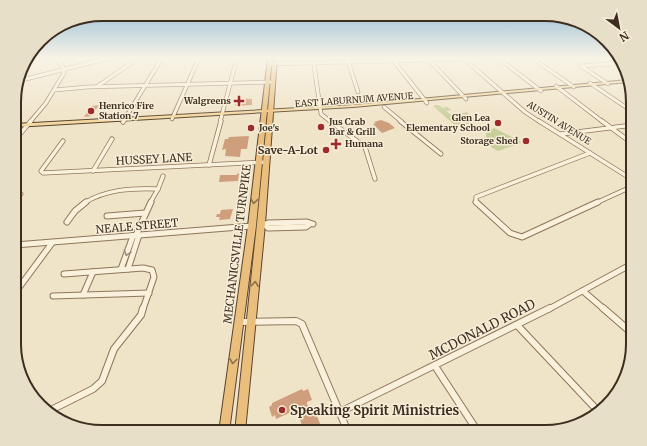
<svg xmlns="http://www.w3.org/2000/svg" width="647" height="446" font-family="Merriweather,serif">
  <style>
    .green { fill: #c9cf9b }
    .building { fill: #cf9f7d }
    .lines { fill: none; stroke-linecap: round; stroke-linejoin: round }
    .minor-far3-casing { stroke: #8d765c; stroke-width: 4.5 }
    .minor-far2-casing { stroke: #8d765c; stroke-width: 5 }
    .minor-far1-casing { stroke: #8d765c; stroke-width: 7 }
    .minor-casing { stroke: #8d765c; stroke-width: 8 }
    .primary-casing { stroke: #5b4430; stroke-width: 2 }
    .trunk-casing { stroke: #5b4430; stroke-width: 2 }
    .minor-far3 { stroke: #faf1dc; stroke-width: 3 }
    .minor-far2 { stroke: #faf1dc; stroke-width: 3.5 }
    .minor-far1 { stroke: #faf1dc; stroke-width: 5 }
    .minor { stroke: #faf1dc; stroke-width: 6 }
    .primary { fill: #f3d9a0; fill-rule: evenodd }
    .trunk { fill: #eabe7c; fill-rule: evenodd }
    .oneway { stroke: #8b6f49 }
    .oneway2 { stroke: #9c907e }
    .poi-dot { fill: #9e2a2b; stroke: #f7eed8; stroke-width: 1.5 }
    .labels { text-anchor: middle; stroke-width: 3; stroke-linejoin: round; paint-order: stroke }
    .far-street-label { font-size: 9px; fill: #3d2e20; stroke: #f7eed8 }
    .far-poi-label { font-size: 9px; font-weight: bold; fill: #3d2e20; stroke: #f7eed8; text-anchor: start }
    .poi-label { font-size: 11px; font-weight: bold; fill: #3d2e20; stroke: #f7eed8; text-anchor: end }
    .street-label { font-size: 11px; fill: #3d2e20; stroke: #f7eed8 }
    .near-street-label { font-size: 13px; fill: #3d2e20; stroke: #f7eed8 }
    .near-poi-label { font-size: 13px; font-weight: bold; fill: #3d2e20; stroke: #f7eed8; text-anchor: start }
    .rim { fill: none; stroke: #3d2e20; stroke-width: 2 }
  </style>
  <rect width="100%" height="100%" fill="#f0e4c8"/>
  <g class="green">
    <polygon points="434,105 438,105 445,109 444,107 447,107 452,110 446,111 450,114 463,115 462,113 467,112 477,122 467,124 458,116 452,115 463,124 460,126 455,125 434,107"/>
    <polygon points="494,128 520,141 521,143 498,151 491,147 486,139 486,133"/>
  </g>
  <g class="building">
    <polygon points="238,98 252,99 252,105 235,106"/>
    <polygon points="99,105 92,116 84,117 91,106"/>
    <polygon points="381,120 389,123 395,128 382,133 373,124 376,123 374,122"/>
    <polygon points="249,136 247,149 241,149 240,157 225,156 226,149 222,150 225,139 228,139 229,137"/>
    <polygon points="239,173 238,181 219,182 220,175 236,175"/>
    <polygon points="233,209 230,219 219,220 220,217 216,217 217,214 220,214 221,210"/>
    <polygon points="302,389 303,391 308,389 312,400 307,402 307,404 310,411 312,410 315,417 317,416 321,426 319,427 321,432 304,432 299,416 302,414 300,408 276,419 275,415 272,417 269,407 272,405 272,403"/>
  </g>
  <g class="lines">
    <defs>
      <g id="minor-far3">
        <polyline points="313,58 321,114 331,122"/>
        <polyline points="347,58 358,92"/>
        <polyline points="463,58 525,112 540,122"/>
        <polyline points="498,58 541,91"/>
        <polyline points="532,58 574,87"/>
        <polyline points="393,60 427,103"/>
        <polyline points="429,60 466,99"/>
        <polyline points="269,64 464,59"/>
        <polyline points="581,66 624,63"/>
        <polyline points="581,66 608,84"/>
        <polyline points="18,81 109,58"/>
        <polyline points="590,83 633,112"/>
        <polyline points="98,86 134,61"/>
        <polyline points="556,86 603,122"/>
        <polyline points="55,90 87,87 273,82"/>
        <polyline points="384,107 402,122"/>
        <polyline points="172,119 199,58"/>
        <polyline points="30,122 46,103 64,73 63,67 56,58"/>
        <polyline points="123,122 162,58"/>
        <polyline points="220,122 237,58"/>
      </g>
      <g id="minor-far2">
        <polyline points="330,121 365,147 375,179"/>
        <polyline points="400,121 441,154"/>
        <polyline points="539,121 633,180"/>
        <polyline points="602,121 633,144"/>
        <polyline points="123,122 124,121"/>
        <polyline points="561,134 633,125"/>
        <polyline points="15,140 31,121"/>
        <polyline points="63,141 41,171 43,173 267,162"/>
        <polyline points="209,165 221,121"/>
        <polyline points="93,171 112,139"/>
        <polyline points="158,189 163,176"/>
        <polyline points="15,200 21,194"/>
        <path d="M84,203C107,189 132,188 158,189L150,203"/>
        <polyline points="476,203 476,197 590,153"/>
        <polyline points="596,203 633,186"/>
      </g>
      <g id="minor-far1">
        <polyline points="476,202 510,233 522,237 598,202"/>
        <polyline points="107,216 145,213"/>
        <polyline points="67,222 75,211 86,202"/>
        <polyline points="265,225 268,228 306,227 310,224"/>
        <polyline points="260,226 268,223 307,222 313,224"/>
        <polyline points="136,235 151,202"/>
        <polyline points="15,245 252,226"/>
        <polyline points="121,269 133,236"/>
        <polyline points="128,269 139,235"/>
        <polyline points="64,274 143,268 152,270 154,277 143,309"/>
        <polyline points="583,291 604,309"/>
        <polyline points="15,293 52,243"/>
        <polyline points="83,295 93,272"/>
        <polyline points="53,296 149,293"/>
        <polyline points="549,309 628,266 633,265"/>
      </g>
      <g id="minor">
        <polyline points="603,308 633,334"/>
        <polyline points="239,322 296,321 302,324 348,432"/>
        <polyline points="517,325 598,411"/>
        <polyline points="435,366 478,432"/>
        <polyline points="47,412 93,389 102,381 114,349 141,315 143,308"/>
        <polyline points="340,412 550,308"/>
      </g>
      <polygon id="primary" points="628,80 629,82 353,107 15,127 15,124 353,105"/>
      <g id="trunk">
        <polygon points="268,58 272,58 256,226 229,432 219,432 248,226"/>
        <polygon points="273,58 277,58 265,224 245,432 235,432 257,224"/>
      </g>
    </defs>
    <use href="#minor-far3" class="minor-far3-casing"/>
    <use href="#minor-far2" class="minor-far2-casing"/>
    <use href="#minor-far1" class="minor-far1-casing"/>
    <use href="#minor" class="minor-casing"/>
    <use href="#primary" class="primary-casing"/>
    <use href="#trunk" class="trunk-casing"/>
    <use href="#minor-far3" class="minor-far3"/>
    <use href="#minor-far2" class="minor-far2"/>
    <use href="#minor-far1" class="minor-far1"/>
    <use href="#minor" class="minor"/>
    <use href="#primary" class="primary"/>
    <use href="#trunk" class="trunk"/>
  </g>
  <defs><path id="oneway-chevron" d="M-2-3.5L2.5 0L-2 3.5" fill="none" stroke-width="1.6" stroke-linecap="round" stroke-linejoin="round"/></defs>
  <g class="oneway">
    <use href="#oneway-chevron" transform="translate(254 201) rotate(97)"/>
    <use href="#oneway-chevron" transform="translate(255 284) rotate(-84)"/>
    <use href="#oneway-chevron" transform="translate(233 361) rotate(97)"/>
  </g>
  <use class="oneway2" href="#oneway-chevron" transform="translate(127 253) rotate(108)"/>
  <linearGradient id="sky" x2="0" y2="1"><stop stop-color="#8fbad6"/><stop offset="0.48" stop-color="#f8f3e6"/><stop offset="1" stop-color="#f8f3e6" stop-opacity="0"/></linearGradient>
  <rect width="647" height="121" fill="url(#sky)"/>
  <g class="poi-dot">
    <path d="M237 95h4v4h4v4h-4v4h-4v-4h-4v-4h4z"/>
    <circle cx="91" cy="111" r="4"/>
    <circle cx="498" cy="123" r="4"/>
    <circle cx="321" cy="127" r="4"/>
    <circle cx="251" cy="128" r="4"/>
    <circle cx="526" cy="141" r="4"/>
    <path d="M334 138h4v4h4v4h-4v4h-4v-4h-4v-4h4z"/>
    <circle cx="326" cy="150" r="4"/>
    <circle cx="282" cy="410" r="4"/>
  </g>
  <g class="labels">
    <g class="far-street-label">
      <text transform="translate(354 100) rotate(-4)" y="3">EAST LABURNUM AVENUE</text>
      <text transform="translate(559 123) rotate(32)" y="3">AUSTIN AVENUE</text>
    </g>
    <g class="far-poi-label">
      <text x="231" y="104" text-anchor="end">Walgreens</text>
      <text x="99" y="109">Henrico Fire<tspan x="99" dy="10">Station 7</tspan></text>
      <text x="490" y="121" text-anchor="end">Glen Lea<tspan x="490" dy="10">Elementary School</tspan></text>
      <text x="329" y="125">Jus Crab<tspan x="329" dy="10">Bar &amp; Grill</tspan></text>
      <text x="259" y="131">Joe's</text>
      <text x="518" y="144" text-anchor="end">Storage Shed</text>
      <text x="345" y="147">Humana</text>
    </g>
    <g class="poi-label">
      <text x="318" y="154">Save-A-Lot</text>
    </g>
    <g class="street-label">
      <text transform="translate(154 159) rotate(-3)" y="4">HUSSEY LANE</text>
      <text transform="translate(137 226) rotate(-5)" y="4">NEALE STREET</text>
      <text transform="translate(237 244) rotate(-83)" y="4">MECHANICSVILLE TURNPIKE</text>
    </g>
    <g class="near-street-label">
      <text transform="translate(482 329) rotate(-27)" y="5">MCDONALD ROAD</text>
    </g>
    <g class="near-poi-label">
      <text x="290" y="415">Speaking Spirit Ministries</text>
    </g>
  </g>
  <path d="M0 0H647V446H0ZM102 21H545A81 81 0 0 1 626 102V344A81 81 0 0 1 545 425H102A81 81 0 0 1 21 344V102A81 81 0 0 1 102 21Z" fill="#e8dfc9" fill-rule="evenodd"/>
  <path class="rim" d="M102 21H545A81 81 0 0 1 626 102V344A81 81 0 0 1 545 425H102A81 81 0 0 1 21 344V102A81 81 0 0 1 102 21Z"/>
  <g transform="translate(619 28) rotate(148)" stroke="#f7eed8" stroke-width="3" paint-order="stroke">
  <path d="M0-3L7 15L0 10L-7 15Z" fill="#3d2e20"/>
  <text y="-6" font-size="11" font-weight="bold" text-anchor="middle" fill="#3d2e20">N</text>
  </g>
</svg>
